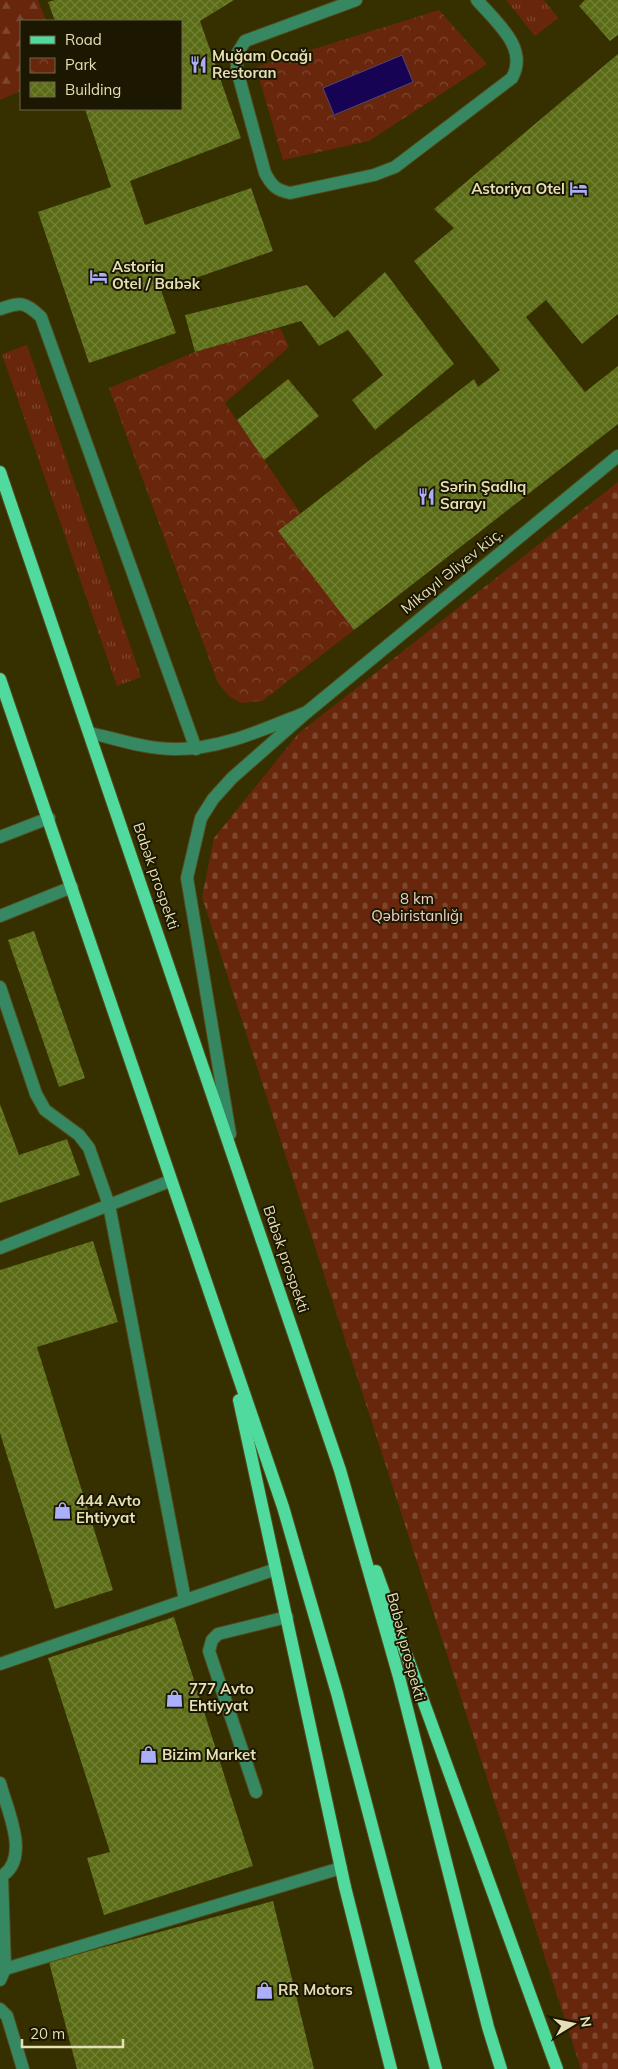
<svg xmlns="http://www.w3.org/2000/svg" width="618" height="2069" font-family="Mulish,sans-serif">
  <style>
    .grass { fill: url(#grass-tufts) }
    .forest { fill: url(#forest-firs) }
    .cemetery { fill: url(#cemetery-stones) }
    .park { fill: url(#park-crowns) }
    .water { fill: #170353; stroke: #554571 }
    .building { fill: url(#building-cross-hatch) }
    .lines { fill: none; stroke-linecap: round; stroke-linejoin: round }
    .minor-casing { stroke: #524b1d; stroke-width: 14 }
    .major-casing { stroke: #524b1d; stroke-width: 14 }
    .minor { stroke: #368862; stroke-width: 12 }
    .major { stroke: #50da9d; stroke-width: 12 }
    .labels { text-anchor: middle; stroke-width: 4; stroke-linejoin: round; paint-order: stroke }
    .poi-label { font-size: 15px; font-weight: bold; fill: #e5dfb6; stroke: #1b1700; text-anchor: start }
    .street-label { font-size: 15px; fill: #e5dfb6; stroke: #1b1700 }
    .park-label { font-size: 15px; fill: #efd0c5; stroke: #1b1700 }
  </style>
  <defs>
    <pattern id="grass-tufts" width="24" height="20" patternUnits="userSpaceOnUse" patternTransform="scale(1.25)"><rect width="24" height="20" fill="#68270d"/><path d="M3 7l-1-3M5 7V3M7 7l1-3M15 17l-1-3M17 17v-4M19 17l1-3" fill="none" stroke="#7d462e"/></pattern>
    <pattern id="forest-firs" width="22" height="20" patternUnits="userSpaceOnUse" patternTransform="scale(1.25)"><rect width="22" height="20" fill="#68270d"/><path d="M5 1l3.5 6h-7zM16 11l3.5 6h-7z" fill="#7d462e"/></pattern>
    <pattern id="cemetery-stones" width="16" height="16" patternUnits="userSpaceOnUse" patternTransform="scale(1.25)"><rect width="16" height="16" fill="#68270d"/><path d="M2 7V4a2 2 0 0 1 4 0v3zM10 15v-3a2 2 0 0 1 4 0v3z" fill="#7d462e"/></pattern>
    <pattern id="park-crowns" width="20" height="18" patternUnits="userSpaceOnUse" patternTransform="scale(1.25)"><rect width="20" height="18" fill="#68270d"/><path d="M2 6a3 3 0 1 1 6 0M12 15a3 3 0 1 1 6 0" fill="none" stroke="#7d462e"/></pattern>
    <pattern id="building-cross-hatch" width="8" height="8" patternUnits="userSpaceOnUse" patternTransform="scale(1.25)"><rect width="8" height="8" fill="#5b6c16"/><path d="M0 0l8 8M0 8l8-8" fill="none" stroke="#728136"/></pattern>
  </defs>
  <rect width="100%" height="100%" fill="#362f00"/>
  <g class="grass">
    <polygon points="506,0 544,0 558,18 535,36"/>
    <polygon points="27,345 141,677 117,686 2,354"/>
  </g>
  <polygon class="forest" points="0,0 38,0 46,21 21,21 21,91 0,100"/>
  <polygon class="cemetery" points="618,482 618,2069 581,2069 202,897 214,838 298,734"/>
  <g class="park">
    <polygon points="439,10 487,64 369,141 283,160 256,67"/>
    <polygon points="280,328 289,347 225,403 301,514 354,630 262,701 241,703 229,696 218,683 109,388 195,352"/>
  </g>
  <polygon class="water" points="402,55 413,82 334,115 323,88"/>
  <g class="building">
    <polygon points="55,0 234,0 200,21 241,138 130,181 145,225 251,188 273,251 161,290 176,333 89,363 38,212 111,187 85,109 181,109 181,21 55,21 48,2"/>
    <polygon points="585,0 618,0 618,35 610,41 579,6"/>
    <polygon points="618,54 618,314 582,344 546,300 526,317 585,392 618,366 618,424 354,630 278,531 474,379 478,387 500,370 414,261 454,228 434,209"/>
    <polygon points="385,272 454,364 375,430 352,400 383,375 348,330 319,346 301,321 195,352 185,315 307,285 334,318"/>
    <polygon points="288,379 319,416 264,460 237,420"/>
    <polygon points="34,931 85,1078 59,1087 8,940"/>
    <polygon points="0,1104 19,1155 67,1139 80,1175 0,1203"/>
    <polygon points="93,1241 118,1322 37,1347 113,1590 55,1609 0,1433 0,1270"/>
    <polygon points="174,1617 253,1866 104,1915 87,1858 110,1852 48,1658"/>
    <polygon points="273,1901 314,2069 77,2069 49,1962"/>
  </g>
  <g class="lines">
    <defs>
      <g id="minor">
        <path d="M356,0L245,41L237,54V70L265,173C272,186 276,190 290,193L374,175L395,167L512,78C529,48 496,22 477,0"/>
        <path d="M0,309C21,302 24,301 41,317L196,749"/>
        <polyline points="307,712 618,456"/>
        <path d="M90,733C117,739 146,749 174,749C220,750 264,729 307,712L232,778L213,799L201,818L187,878L230,1134"/>
        <polyline points="0,837 49,818"/>
        <polyline points="0,916 72,887"/>
        <polyline points="0,987 36,1094 45,1110 79,1135 89,1148 109,1205 185,1600"/>
        <polyline points="0,1248 170,1181"/>
        <polyline points="0,1664 276,1569"/>
        <path d="M0,1783C7,1810 32,1860 0,1877"/>
        <polyline points="256,1792 209,1651 212,1640 218,1634 287,1617"/>
        <polyline points="5,1969 341,1868"/>
        <polyline points="0,1980 5,1969 2,1876"/>
        <polyline points="0,2009 7,2016 23,2069"/>
      </g>
      <g id="major">
        <polyline points="0,472 340,1470 399,1677 488,2027 501,2069"/>
        <polyline points="0,679 283,1507 337,1693 436,2069"/>
        <polyline points="239,1400 345,1887 391,2069"/>
        <polyline points="376,1571 557,2069"/>
      </g>
    </defs>
    <use href="#minor" class="minor-casing"/>
    <use href="#major" class="major-casing"/>
    <use href="#minor" class="minor"/>
    <use href="#major" class="major"/>
  </g>
  <defs>
    <symbol id="restaurant-bare" viewBox="-9 -9 18 18"><path d="M-5-6h1v4h1v-4h1v4h1v-4h1v5L-1.5 .5V6h-2V.5L-5-1ZM5-6V6H3V1.5H1.5Q1.5-4 5-6Z" fill="#aaaffb" stroke="#1b1700" stroke-width="2.5" paint-order="stroke"/></symbol>
    <symbol id="hotel-bare" viewBox="-9 -9 18 18"><path d="M-6-4.5h1.5V1H6V5H4.5V3h-9V5H-6ZM-4 0a1.8 1.8 0 1 1 3.6 0ZM.5 0V-2.5h3Q6-2.5 6 0Z" fill="#aaaffb" stroke="#1b1700" stroke-width="2.5" paint-order="stroke"/></symbol>
    <symbol id="shop-bare" viewBox="-9 -9 18 18"><path d="M-5-2.5h2.3a2.7 3.5 0 0 1 5.4 0H5L5.5 6h-11ZM-1.5-2.5h3a1.5 2.3 0 0 0-3 0Z" fill="#aaaffb" stroke="#1b1700" stroke-width="2.5" paint-order="stroke"/></symbol>
  </defs>
  <g fill-rule="evenodd">
    <use href="#restaurant-bare" x="186" y="52" width="25" height="25"/>
    <use href="#hotel-bare" x="566" y="176" width="25" height="25"/>
    <use href="#hotel-bare" x="86" y="264" width="25" height="25"/>
    <use href="#restaurant-bare" x="414" y="484" width="25" height="25"/>
    <use href="#shop-bare" x="50" y="1498" width="25" height="25"/>
    <use href="#shop-bare" x="162" y="1686" width="25" height="25"/>
    <use href="#shop-bare" x="136" y="1742" width="25" height="25"/>
    <use href="#shop-bare" x="252" y="1978" width="25" height="25"/>
  </g>
  <g class="labels">
    <g class="poi-label">
      <text x="212" y="61">Muğam Ocağı<tspan x="212" dy="17">Restoran</tspan></text>
      <text x="565" y="194" text-anchor="end">Astoriya Otel</text>
      <text x="112" y="272">Astoria<tspan x="112" dy="17">Otel / Babək</tspan></text>
      <text x="440" y="492">Sərin Şadlıq<tspan x="440" dy="17">Sarayı</tspan></text>
      <text x="76" y="1506">444 Avto<tspan x="76" dy="17">Ehtiyyat</tspan></text>
      <text x="189" y="1694">777 Avto<tspan x="189" dy="17">Ehtiyyat</tspan></text>
      <text x="162" y="1760">Bizim Market</text>
      <text x="278" y="1995">RR Motors</text>
    </g>
    <g class="street-label">
      <text transform="translate(452 571) rotate(-39)" y="5">Mikayıl Əliyev küç.</text>
      <text transform="translate(156 876) rotate(71)" y="5">Babək prospekti</text>
      <text transform="translate(286 1259) rotate(71)" y="5">Babək prospekti</text>
      <text transform="translate(406 1647) rotate(75)" y="5">Babək prospekti</text>
    </g>
    <g class="park-label">
      <text x="417" y="904">8 km<tspan x="417" dy="17">Qəbiristanlığı</tspan></text>
    </g>
  </g>
  <rect x="20" y="20" width="162" height="90" fill="#1b1700" stroke="#6c6749"/>
  <rect x="30" y="36" width="25" height="8" fill="#50da9d" stroke="#6c6749"/>
  <text x="65" y="45" font-size="15" fill="#e5dfb6">Road</text>
  <rect x="30" y="58" width="25" height="15" fill="url(#park-crowns)" stroke="#6c6749"/>
  <text x="65" y="70" font-size="15" fill="#e5dfb6">Park</text>
  <rect x="30" y="82" width="25" height="15" fill="url(#building-cross-hatch)" stroke="#6c6749"/>
  <text x="65" y="95" font-size="15" fill="#e5dfb6">Building</text>
  <g transform="translate(573 2024) rotate(80)" stroke="#1b1700" stroke-width="4" paint-order="stroke">
  <path d="M0-4L9 19L0 12L-9 19Z" fill="#e5dfb6"/>
  <text y="-8" font-size="14" font-weight="bold" text-anchor="middle" fill="#e5dfb6">N</text>
  </g>
  <path d="M22 2039v8h101v-8" fill="none" stroke="#e5dfb6" stroke-width="2.5"/>
  <text x="30" y="2039" font-size="15" fill="#e5dfb6" stroke="#1b1700" stroke-width="4" paint-order="stroke">20 m</text>
</svg>
